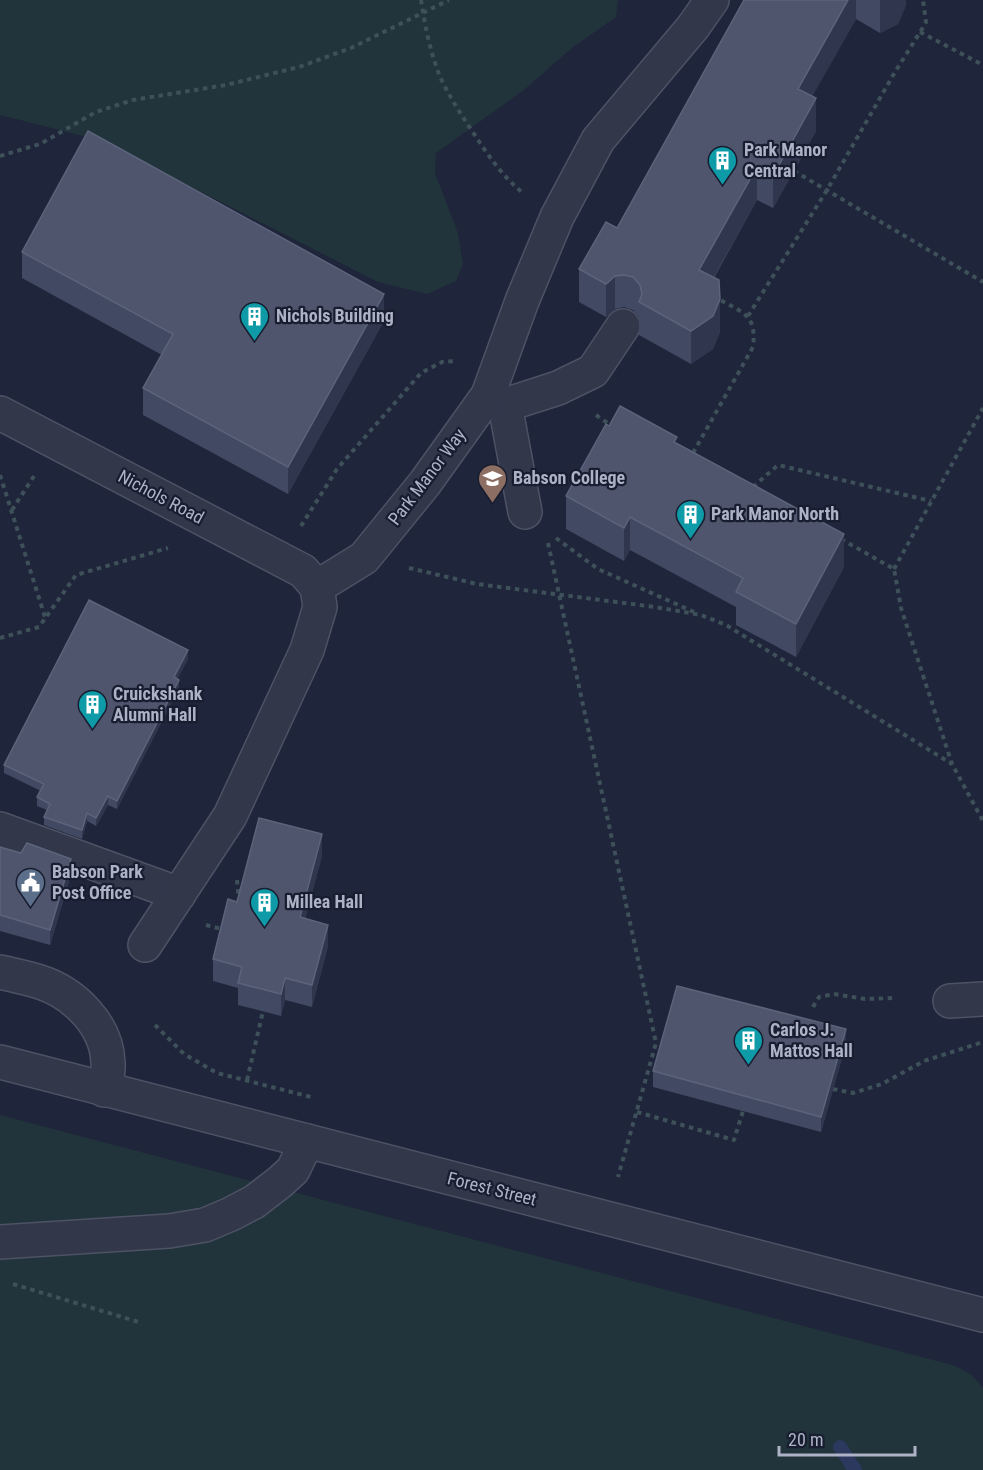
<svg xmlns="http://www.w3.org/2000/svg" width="983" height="1470" font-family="'Roboto Condensed',sans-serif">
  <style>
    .green { fill: #21333b }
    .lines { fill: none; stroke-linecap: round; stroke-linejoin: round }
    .stream { stroke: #2d385f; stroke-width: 14 }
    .minor-casing { stroke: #4d5265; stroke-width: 36 }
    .path { stroke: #3e5059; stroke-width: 4; stroke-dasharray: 4.5 4.5; stroke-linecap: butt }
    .minor { stroke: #32384a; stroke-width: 33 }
    .wall { fill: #424a63 }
    .shaded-wall { fill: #2f364e }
    .building { fill: #4e556d; stroke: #5c647b; stroke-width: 1.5 }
    .labels { text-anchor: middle; stroke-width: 4.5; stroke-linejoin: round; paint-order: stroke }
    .poi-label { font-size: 18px; font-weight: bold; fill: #adb2c7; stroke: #181d2f; text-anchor: start }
    .street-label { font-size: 18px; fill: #adb2c7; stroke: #181d2f }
  </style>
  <rect width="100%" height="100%" fill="#1f253a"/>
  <g class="green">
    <polygon points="0,0 618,0 616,17 572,48 524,90 436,153 435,173 458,233 463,264 456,281 427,294 378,282 99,140 0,115"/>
    <polygon points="0,1115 956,1366 972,1375 983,1388 983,1470 0,1470"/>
  </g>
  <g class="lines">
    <polyline class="stream" points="840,1447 855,1470"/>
    <defs>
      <g id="minor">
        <polyline points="488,395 505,405 558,388 593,371 623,326"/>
        <polyline points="505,405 525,512"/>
        <polyline points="0,413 303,571 317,587"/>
        <polyline points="317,587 364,558 425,483 488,395 522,301 557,217 598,140 693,27 712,0"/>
        <polyline points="0,829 179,894"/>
        <polyline points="145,945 230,816 307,650 320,607 317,587"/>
        <path d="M0,972C13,975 27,978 40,982C74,993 107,1025 108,1063C109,1072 106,1081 104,1090"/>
        <polyline points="950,1001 983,999"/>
        <polyline points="0,1062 983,1315"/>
        <polyline points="0,1242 169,1231 205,1225 231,1214 254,1202 280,1182 293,1170 307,1141"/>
      </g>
    </defs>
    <use href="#minor" class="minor-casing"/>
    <g class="path">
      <path d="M421,0C425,26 431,57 442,81C452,101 464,119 476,137C490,158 504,178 524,194"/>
      <polyline points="920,32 983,65"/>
      <polyline points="0,156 40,144 96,112 133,100 226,85 299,67 351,48 449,0"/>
      <polyline points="794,171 983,282"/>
      <polyline points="748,316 827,190 895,72 922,29 926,22 923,0"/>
      <polyline points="596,415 612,426"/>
      <path d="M693,453L753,347C757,313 742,313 717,298"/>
      <polyline points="0,475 45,617"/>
      <polyline points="753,487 778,465 931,501"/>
      <polyline points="12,510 34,476"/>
      <polyline points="301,526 337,469 421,373 442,362 456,361"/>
      <polyline points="556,538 598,569 694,612"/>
      <polyline points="841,539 894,569 901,608 952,764 983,821"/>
      <polyline points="548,543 656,1043 618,1177"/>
      <polyline points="409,568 477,584 655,607 701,615 726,625 952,764"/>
      <polyline points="894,569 983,408"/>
      <polyline points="0,638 39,627 76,575 168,548"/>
      <polyline points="237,880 239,902"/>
      <polyline points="206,925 225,930"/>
      <polyline points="813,1007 819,997 834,994 865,999 894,998"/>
      <polyline points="155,1025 184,1054 217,1073 311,1097"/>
      <polyline points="247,1080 263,1011"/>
      <polyline points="833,1089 853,1093 882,1084 924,1061 983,1042"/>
      <polyline points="637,1112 734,1140 743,1111"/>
      <polyline points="13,1284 142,1323"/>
    </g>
    <use href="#minor" class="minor"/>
  </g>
  <g class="wall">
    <polygon points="744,0 906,0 906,5 898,24 880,33 856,19 812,96 816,131 794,171 773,208 757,200 714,278 720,332 713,349 691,364 639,335 639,317 633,310 624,307 615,309 606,317 579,302 579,269 617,228"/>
    <polygon points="22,252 384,321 288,494 143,415 143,388 162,355 22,278"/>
    <polygon points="609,426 677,444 844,567 796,657 736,625 736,607 630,550 624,561 566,529 566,496"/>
    <polygon points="188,659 177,679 179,688 117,809 108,805 96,826 87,821 82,839 44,825 44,817 47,810 37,806 37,797 41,791 4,773 4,765"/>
    <polygon points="0,847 21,853 71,875 50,945 0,931"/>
    <polygon points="322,856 305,919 328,946 312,1007 285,1000 281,1016 238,1005 238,988 213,981 213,959 237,902"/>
    <polygon points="846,1044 821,1132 653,1087 653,1071"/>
  </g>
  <g class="shaded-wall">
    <polygon points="848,0 856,0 856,19 798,122 798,89"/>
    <polygon points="880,0 906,0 906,5 898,24 880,33"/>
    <polygon points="816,98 816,131 773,208 773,176"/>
    <polygon points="757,167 757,200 699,303 699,270"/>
    <polygon points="615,276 615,309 606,317 606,284"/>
    <polygon points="384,294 384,321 288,494 288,467"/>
    <polygon points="720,299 720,332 713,349 691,364 691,331"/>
    <polygon points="630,517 630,550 624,561 624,528"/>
    <polygon points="844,534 844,567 796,657 796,624"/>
    <polygon points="188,650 188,659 174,686 174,677"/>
    <polygon points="179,680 179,688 117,809 117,801"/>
    <polygon points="108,796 108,805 96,826 96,818"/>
    <polygon points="87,813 87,821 82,839 82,830"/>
    <polygon points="322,834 322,856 300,939 300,917"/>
    <polygon points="71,859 71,875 50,945 50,930"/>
    <polygon points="328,925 328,946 312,1007 312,985"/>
    <polygon points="285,978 285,1000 281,1016 281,994"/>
    <polygon points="846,1029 846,1044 821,1132 821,1117"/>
  </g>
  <g class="building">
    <polygon points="744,0 848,0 798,89 816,98 794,138 773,176 757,167 699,270 719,280 720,299 713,316 691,331 639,302 642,294 640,285 633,277 624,275 615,276 606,284 579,269 606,222 617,228"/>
    <polygon points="88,131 384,294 288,467 143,388 173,334 22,252"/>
    <polygon points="620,406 677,437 674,442 844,534 796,624 736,592 743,578 630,517 624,528 566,496 606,424 609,426"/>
    <polygon points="89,600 188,650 174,677 179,680 117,801 108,796 96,818 87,813 82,830 44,817 50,804 37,797 44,784 4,765"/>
    <polygon points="259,818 322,834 300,917 328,925 312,985 285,978 281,994 238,983 242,967 213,959 228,899 237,902"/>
    <polygon points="27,843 71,859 50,930 0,915 0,847 21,853"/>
    <polygon points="677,986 846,1029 821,1117 653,1071"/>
  </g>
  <defs>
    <symbol id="building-pin" viewBox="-11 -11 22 30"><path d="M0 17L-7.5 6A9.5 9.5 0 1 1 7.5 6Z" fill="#0f9aa8" stroke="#181d2f"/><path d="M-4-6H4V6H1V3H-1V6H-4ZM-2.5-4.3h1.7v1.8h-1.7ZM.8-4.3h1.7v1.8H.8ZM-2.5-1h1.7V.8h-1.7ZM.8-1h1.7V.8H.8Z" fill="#fff"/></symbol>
    <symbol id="university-pin" viewBox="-11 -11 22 30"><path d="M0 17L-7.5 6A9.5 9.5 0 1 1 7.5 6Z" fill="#8d6e63" stroke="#181d2f"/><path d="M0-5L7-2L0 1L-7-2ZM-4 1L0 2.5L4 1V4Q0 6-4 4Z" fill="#fff"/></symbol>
    <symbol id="civic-pin" viewBox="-11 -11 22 30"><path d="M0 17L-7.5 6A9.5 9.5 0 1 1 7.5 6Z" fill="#5c6f8a" stroke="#181d2f"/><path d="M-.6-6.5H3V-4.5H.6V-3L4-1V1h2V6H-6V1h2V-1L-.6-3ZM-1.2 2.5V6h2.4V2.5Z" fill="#fff"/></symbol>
  </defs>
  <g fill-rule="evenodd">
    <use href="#building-pin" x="706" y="144" width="33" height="45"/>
    <use href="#building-pin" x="238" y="300" width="33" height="45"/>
    <use href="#university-pin" x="476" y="462" width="33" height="45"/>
    <use href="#building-pin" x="674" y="498" width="33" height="45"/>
    <use href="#building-pin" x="76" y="688" width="33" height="45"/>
    <use href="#civic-pin" x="14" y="866" width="33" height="45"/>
    <use href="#building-pin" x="248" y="886" width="33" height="45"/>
    <use href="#building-pin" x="732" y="1024" width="33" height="45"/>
  </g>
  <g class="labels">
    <g class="poi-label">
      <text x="744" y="156">Park Manor<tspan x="744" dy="21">Central</tspan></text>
      <text x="276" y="322">Nichols Building</text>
      <text x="513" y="484">Babson College</text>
      <text x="711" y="520">Park Manor North</text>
      <text x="113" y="700">Cruickshank<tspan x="113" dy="21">Alumni Hall</tspan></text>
      <text x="52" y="878">Babson Park<tspan x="52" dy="21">Post Office</tspan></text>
      <text x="286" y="908">Millea Hall</text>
      <text x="770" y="1036">Carlos J.<tspan x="770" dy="21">Mattos Hall</tspan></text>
    </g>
    <g class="street-label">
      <text transform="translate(427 477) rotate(-53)" y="6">Park Manor Way</text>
      <text transform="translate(161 497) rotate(28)" y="6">Nichols Road</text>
      <text transform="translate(492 1189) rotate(14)" y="6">Forest Street</text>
    </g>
  </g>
  <path d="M779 1446v9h136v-9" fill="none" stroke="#adb2c7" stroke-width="3"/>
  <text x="788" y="1446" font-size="18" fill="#adb2c7" stroke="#181d2f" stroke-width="4.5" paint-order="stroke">20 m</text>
</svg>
